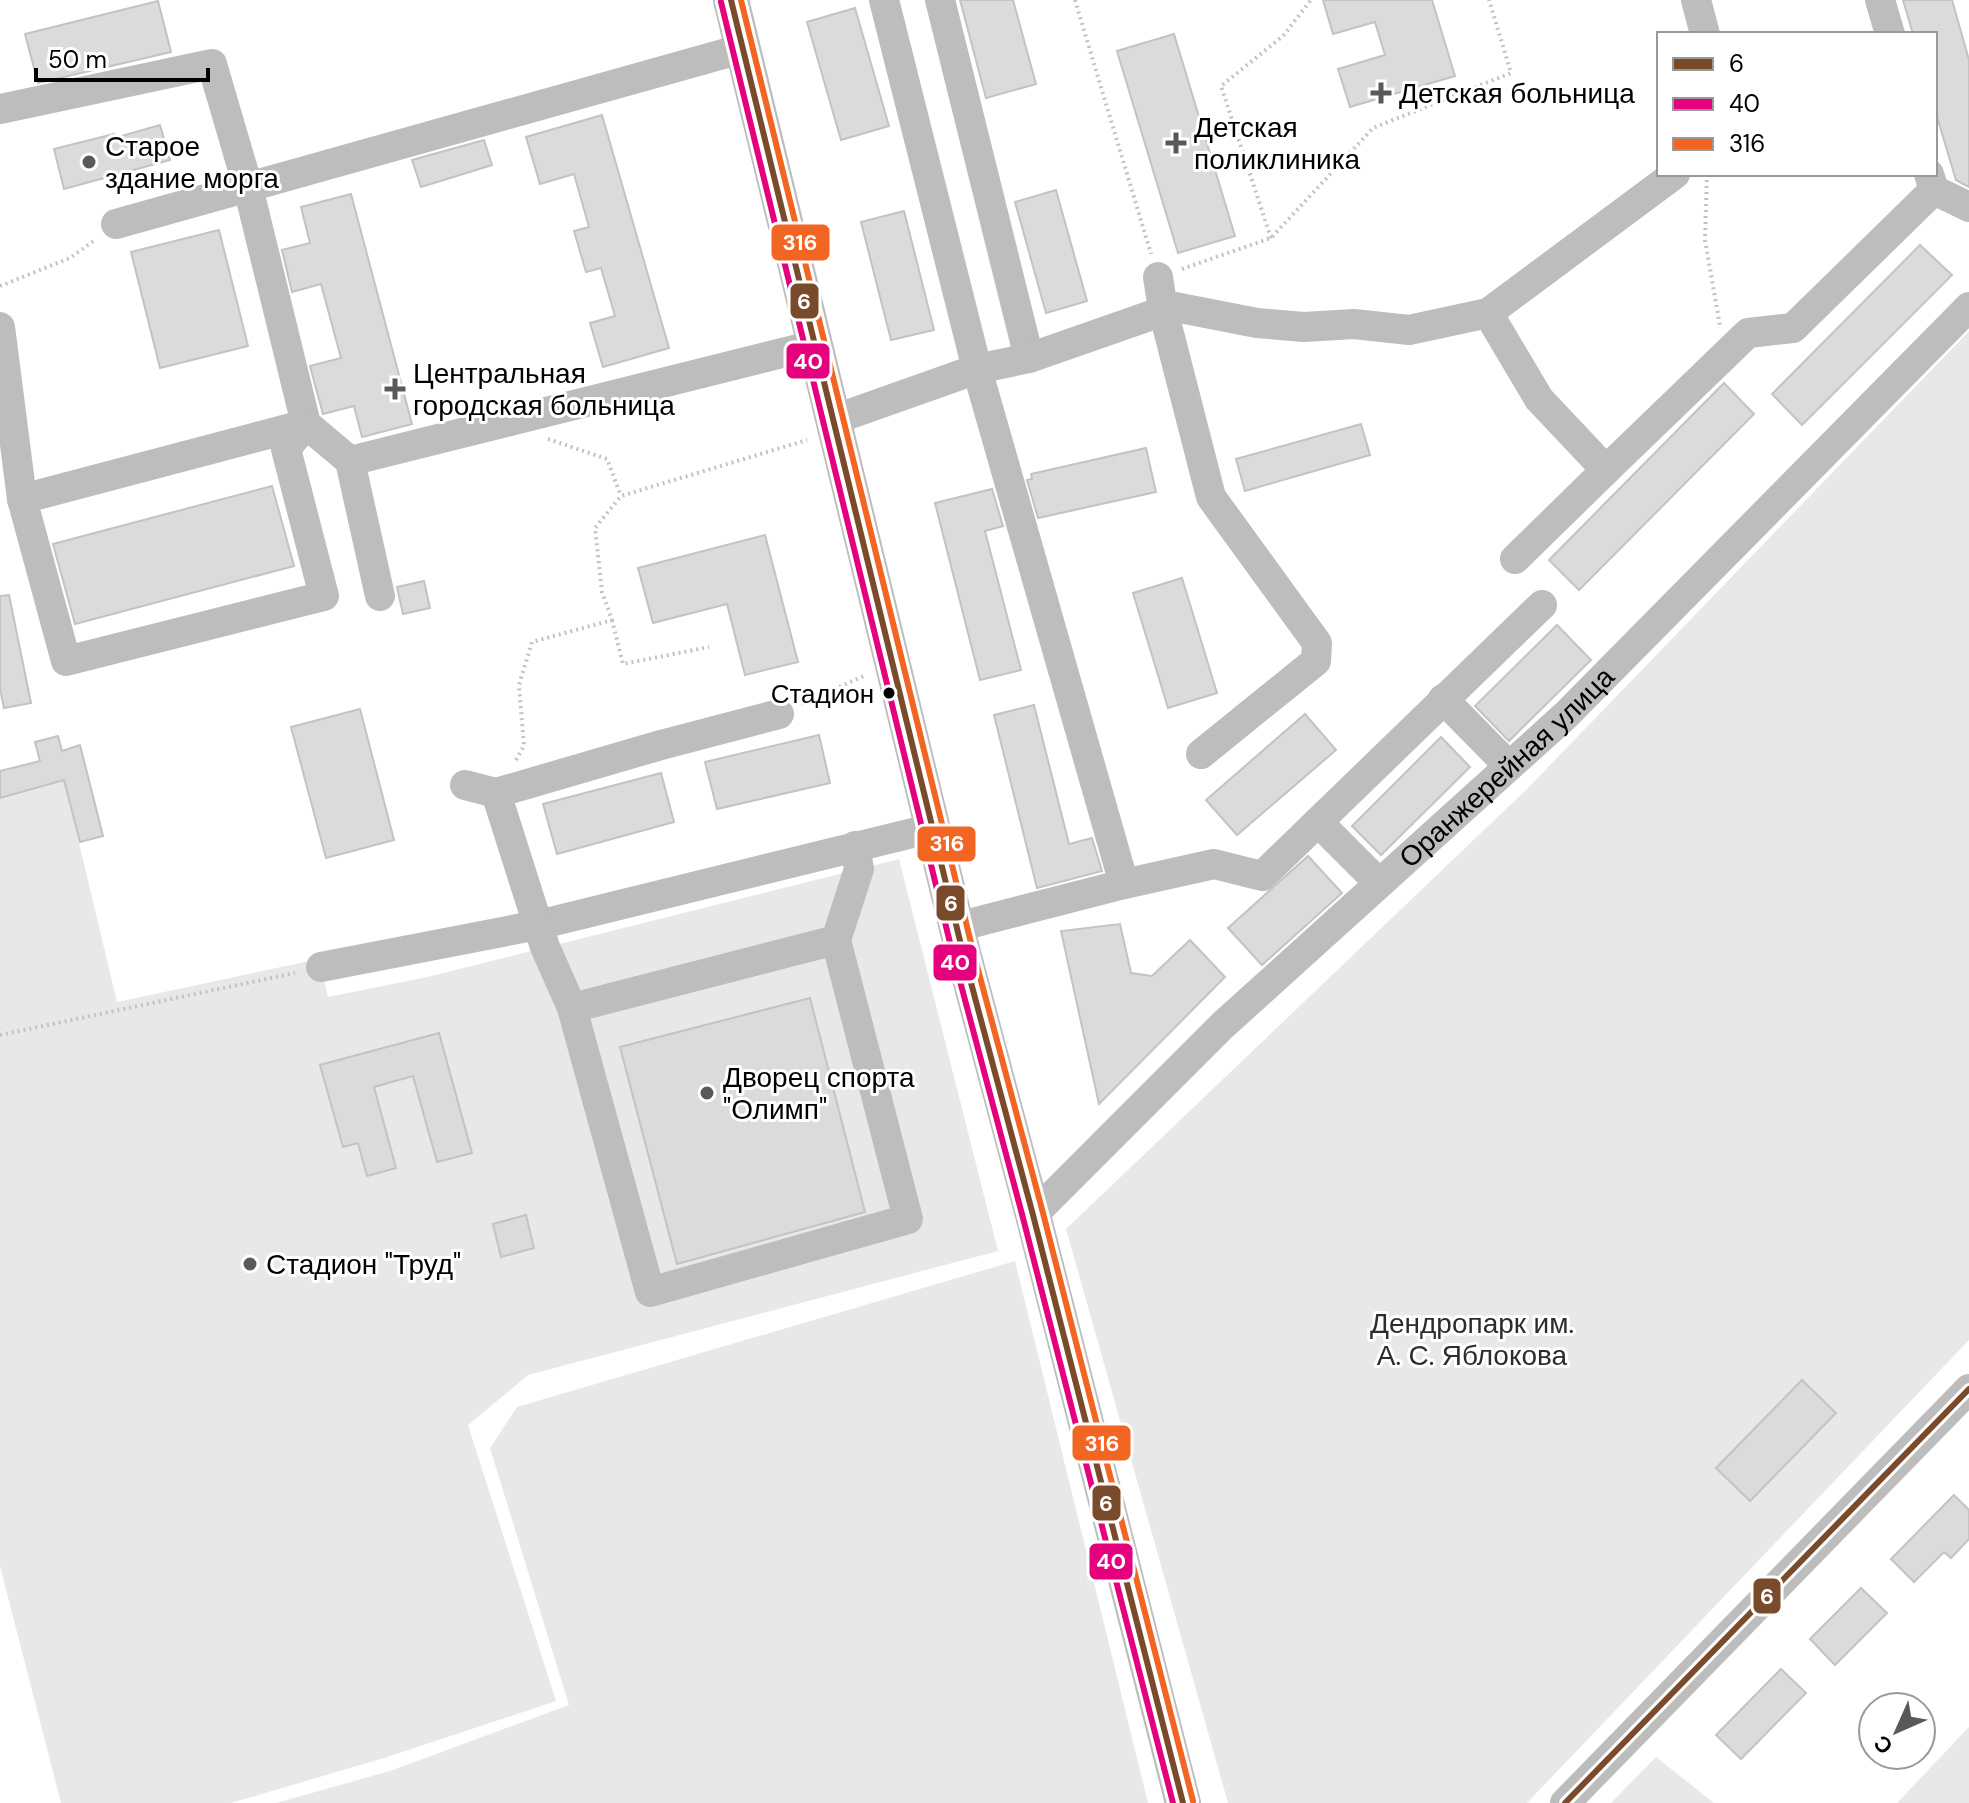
<svg xmlns="http://www.w3.org/2000/svg" width="1969" height="1803" font-family="'DM Sans',sans-serif">
  <style>
    .green { fill: #e8e8e8 }
    .building { fill: #dbdbdb; stroke: #c3c3c3; stroke-width: 2 }
    .lines { fill: none; stroke-linecap: round; stroke-linejoin: round }
    .path { stroke: #c2c2c2; stroke-width: 4; stroke-dasharray: 2 4; stroke-linecap: butt }
    .minor { stroke: #bdbdbd; stroke-width: 30 }
    .major { stroke: #bdbdbd; stroke-width: 36 }
    .bus-1-casing { stroke: #fff; stroke-width: 12 }
    .bus-2-casing { stroke: #fff; stroke-width: 12 }
    .bus-3-casing { stroke: #fff; stroke-width: 12 }
    .bus-1 { stroke: #7a4b2a; stroke-width: 6 }
    .bus-2 { stroke: #e5007d; stroke-width: 6 }
    .bus-3 { stroke: #f26522; stroke-width: 6 }
    .poi-dot { fill: #595959; stroke: #fff; stroke-width: 3 }
    .bus-dot { fill: #000; stroke: #fff; stroke-width: 3 }
    .labels { text-anchor: middle; stroke-width: 6; stroke-linejoin: round; paint-order: stroke }
    .bus-label { font-size: 26px; fill: #000; stroke: #fff; text-anchor: end }
    .poi-label { font-size: 28px; fill: #000; stroke: #fff; text-anchor: start }
    .street-label { font-size: 28px; fill: #000; stroke: #fff }
    .park-label { font-size: 28px; fill: #2c2c2c; stroke: #fff }
    .line-badge { stroke: #fff; stroke-width: 3 }
    .badge-label { font-size: 22px; text-anchor: middle; font-weight: bold; fill: #fff }
  </style>
  <rect width="100%" height="100%" fill="#fff"/>
  <g class="green">
    <polygon points="1969,331 1969,1340 1527,1803 1228,1803 1066,1229 1527,789"/>
    <polygon points="64,780 117,1002 319,959 328,997 427,977 899,859 998,1251 528,1375 468,1425 556,1701 384,1758 231,1803 61,1803 0,1566 0,798"/>
    <polygon points="1015,1261 1148,1803 276,1803 390,1771 569,1705 490,1448 517,1407"/>
    <polygon points="1969,1727 1969,1803 1897,1803"/>
    <polygon points="1656,1757 1714,1803 1611,1803"/>
  </g>
  <g class="building">
    <polygon points="960,0 1013,0 1036,84 986,98"/>
    <polygon points="1323,0 1432,0 1455,76 1350,107 1338,69 1385,55 1375,22 1333,34"/>
    <polygon points="1903,0 1952,0 1969,60 1969,187 1956,180 1935,110 1935,34 1913,34"/>
    <polygon points="158,1 171,52 38,83 25,34"/>
    <polygon points="855,8 889,126 841,140 807,22"/>
    <polygon points="1174,34 1235,236 1178,253 1117,51"/>
    <polygon points="602,115 669,348 603,367 590,323 615,316 601,268 586,272 574,231 589,227 574,174 540,184 526,137"/>
    <polygon points="160,125 170,160 64,189 54,149 114,134 115,138"/>
    <polygon points="484,140 492,165 421,187 412,160"/>
    <polygon points="1056,190 1087,301 1046,313 1015,202"/>
    <polygon points="351,194 412,424 362,437 354,406 323,414 310,366 341,358 321,284 292,292 282,250 310,243 301,207"/>
    <polygon points="904,211 934,330 891,340 861,222"/>
    <polygon points="219,230 248,346 160,368 131,252"/>
    <polygon points="1920,245 1952,275 1802,425 1772,394"/>
    <polygon points="1724,383 1754,414 1579,590 1549,560"/>
    <polygon points="1361,424 1370,455 1245,491 1236,459"/>
    <polygon points="1146,448 1156,492 1038,518 1027,480 1032,479 1031,474"/>
    <polygon points="272,486 294,566 75,624 53,544"/>
    <polygon points="992,489 1003,526 985,531 1021,670 980,680 935,503"/>
    <polygon points="765,535 798,662 745,675 727,604 653,623 638,568"/>
    <polygon points="1182,578 1217,693 1168,708 1133,593"/>
    <polygon points="424,581 430,608 403,614 397,587"/>
    <polygon points="9,595 31,703 4,708 0,689 0,596"/>
    <polygon points="1557,625 1591,660 1509,741 1475,706"/>
    <polygon points="1034,705 1069,844 1092,838 1102,871 1037,888 994,715"/>
    <polygon points="360,709 394,840 326,858 291,727"/>
    <polygon points="1305,714 1336,750 1237,835 1206,800"/>
    <polygon points="819,735 830,783 717,809 705,762"/>
    <polygon points="58,736 62,751 80,745 103,836 80,842 64,780 0,798 0,771 40,761 35,742"/>
    <polygon points="1441,737 1470,767 1381,855 1352,826"/>
    <polygon points="661,773 674,822 557,854 543,804"/>
    <polygon points="1308,856 1342,893 1262,965 1228,928"/>
    <polygon points="1120,924 1131,973 1152,976 1190,940 1225,977 1099,1104 1061,931"/>
    <polygon points="810,998 865,1212 677,1264 620,1047"/>
    <polygon points="439,1033 472,1153 437,1162 413,1076 374,1087 396,1168 367,1176 358,1143 343,1147 320,1065"/>
    <polygon points="526,1215 534,1248 501,1257 493,1224"/>
    <polygon points="1802,1380 1836,1413 1750,1501 1716,1468"/>
    <polygon points="1954,1495 1969,1510 1969,1539 1951,1558 1944,1552 1914,1582 1891,1559"/>
    <polygon points="1861,1588 1887,1613 1835,1665 1810,1639"/>
    <polygon points="1781,1669 1806,1693 1741,1759 1716,1735"/>
  </g>
  <g class="lines">
    <g class="path">
      <polyline points="1075,0 1151,254"/>
      <polyline points="1707,174 1705,240 1720,326"/>
      <polyline points="1271,238 1221,86 1283,36 1311,0"/>
      <polyline points="1182,269 1271,238 1373,128 1511,73 1489,0"/>
      <polyline points="0,286 70,258 95,240"/>
      <polyline points="548,439 607,459 621,496"/>
      <polyline points="612,620 623,664 709,647"/>
      <polyline points="801,704 866,675"/>
      <polyline points="516,760 524,746 519,685 532,642 612,620 602,592 595,528 621,496 807,440"/>
      <polyline points="0,1035 295,973"/>
    </g>
    <g class="minor">
      <polyline points="884,0 977,369 1124,884 957,927"/>
      <polyline points="940,0 1029,358"/>
      <polyline points="1696,0 1705,34"/>
      <polyline points="1880,0 1890,34"/>
      <polyline points="0,109 212,64 248,187 306,424 350,461 380,596"/>
      <polyline points="1929,174 1934,190 1969,207"/>
      <polyline points="116,224 741,49"/>
      <polyline points="1158,277 1163,310 1211,497 1317,643 1316,661 1201,754"/>
      <polyline points="1488,313 1539,399 1606,470 1515,559"/>
      <polyline points="0,327 22,499"/>
      <polyline points="833,420 977,369 1029,358 1175,307 1257,323 1304,327 1354,324 1409,330 1488,313 1675,174"/>
      <polygon points="306,424 286,449 324,596 66,661 22,499"/>
      <polyline points="350,461 814,345"/>
      <polyline points="1606,470 1748,333 1793,328 1934,190"/>
      <polyline points="1443,699 1509,766"/>
      <polyline points="465,785 496,793"/>
      <polyline points="1318,822 1379,883"/>
      <polyline points="1124,884 1214,864 1262,876 1542,605"/>
      <polyline points="836,940 908,1219 650,1292 572,1008 836,940 859,869 855,846"/>
      <polyline points="321,967 538,925 933,828"/>
      <polyline points="572,1008 545,947 496,793 661,745 779,714"/>
      <path id="s1" d="M1033,1215L1223,1025L1566,715L1969,307"/>
      <polyline points="1565,1803 1969,1389"/>
    </g>
    <polyline class="major" points="731,0 962,949 1033,1215 1183,1803"/>
    <defs>
      <g id="bus-1">
        <polyline points="731,0 962,949 1033,1215 1183,1803"/>
        <polyline points="1565,1803 1969,1389"/>
      </g>
      <polyline id="bus-2" points="721,2 952,951 1023,1218 1173,1803"/>
      <polyline id="bus-3" points="741,0 972,947 1043,1213 1193,1801"/>
    </defs>
    <use href="#bus-1" class="bus-1-casing"/>
    <use href="#bus-2" class="bus-2-casing"/>
    <use href="#bus-3" class="bus-3-casing"/>
    <use href="#bus-1" class="bus-1"/>
    <use href="#bus-2" class="bus-2"/>
    <use href="#bus-3" class="bus-3"/>
  </g>
  <g class="poi-dot">
    <path d="M1377 81h8v8h8v8h-8v8h-8v-8h-8v-8h8z"/>
    <path d="M1172 131h8v8h8v8h-8v8h-8v-8h-8v-8h8z"/>
    <circle cx="89" cy="162" r="8"/>
    <path d="M391 377h8v8h8v8h-8v8h-8v-8h-8v-8h8z"/>
    <circle cx="707" cy="1093" r="8"/>
    <circle cx="250" cy="1264" r="8"/>
  </g>
  <circle class="bus-dot" cx="889" cy="693" r="7"/>
  <g class="labels">
    <g class="bus-label">
      <text x="874" y="703">Стадион</text>
    </g>
    <g class="poi-label">
      <text x="1399" y="103">Детская больница</text>
      <text x="1194" y="137">Детская<tspan x="1194" dy="32">поликлиника</tspan></text>
      <text x="105" y="156">Старое<tspan x="105" dy="32">здание морга</tspan></text>
      <text x="413" y="383">Центральная<tspan x="413" dy="32">городская больница</tspan></text>
      <text x="723" y="1087">Дворец спорта<tspan x="723" dy="32">"Олимп"</tspan></text>
      <text x="266" y="1274">Стадион "Труд"</text>
    </g>
    <g class="street-label">
      <text dy="10" stroke="none"><textPath href="#s1" startOffset="652">Оранжерейная улица</textPath></text>
    </g>
    <g class="park-label">
      <text x="1472" y="1333">Дендропарк им.<tspan x="1472" dy="32">А. С. Яблокова</tspan></text>
    </g>
  </g>
  <g class="line-badge">
    <rect x="770" y="223" width="61" height="39" rx="8" fill="#f26522"/>
    <rect x="789" y="282" width="31" height="38" rx="8" fill="#7a4b2a"/>
    <rect x="785" y="342" width="46" height="38" rx="8" fill="#e5007d"/>
    <rect x="916" y="825" width="61" height="38" rx="8" fill="#f26522"/>
    <rect x="935" y="884" width="31" height="38" rx="8" fill="#7a4b2a"/>
    <rect x="932" y="943" width="46" height="39" rx="8" fill="#e5007d"/>
    <rect x="1071" y="1424" width="61" height="38" rx="8" fill="#f26522"/>
    <rect x="1091" y="1484" width="31" height="38" rx="8" fill="#7a4b2a"/>
    <rect x="1088" y="1542" width="46" height="39" rx="8" fill="#e5007d"/>
    <rect x="1752" y="1577" width="30" height="38" rx="8" fill="#7a4b2a"/>
  </g>
  <g class="badge-label">
    <text x="800" y="250">316</text>
    <text x="804" y="309">6</text>
    <text x="808" y="369">40</text>
    <text x="947" y="851">316</text>
    <text x="951" y="911">6</text>
    <text x="955" y="970">40</text>
    <text x="1102" y="1451">316</text>
    <text x="1106" y="1511">6</text>
    <text x="1111" y="1569">40</text>
    <text x="1767" y="1604">6</text>
  </g>
  <rect x="1657" y="32" width="280" height="144" fill="#ffffff" stroke="#999999" stroke-width="2"/>
  <rect x="1673" y="58" width="40" height="12" fill="#7a4b2a" stroke="#999999" stroke-width="2"/>
  <text x="1729" y="72" font-size="24" fill="#000000">6</text>
  <rect x="1673" y="98" width="40" height="12" fill="#e5007d" stroke="#999999" stroke-width="2"/>
  <text x="1729" y="112" font-size="24" fill="#000000">40</text>
  <rect x="1673" y="138" width="40" height="12" fill="#f26522" stroke="#999999" stroke-width="2"/>
  <text x="1729" y="152" font-size="24" fill="#000000">316</text>
  <g transform="translate(1897 1731) rotate(225)"><circle r="38" fill="#ffffff" stroke="#999999" stroke-width="2"/>
  <path d="M0-6L14 30L0 20L-14 30Z" fill="#595959"/>
  <text y="-12" font-size="22" font-weight="bold" text-anchor="middle" fill="#000000">С</text>
  </g>
  <path d="M36 68v12h172v-12" fill="none" stroke="#000000" stroke-width="4"/>
  <text x="48" y="68" font-size="24" fill="#000000" stroke="#ffffff" stroke-width="6" paint-order="stroke">50 m</text>
</svg>
